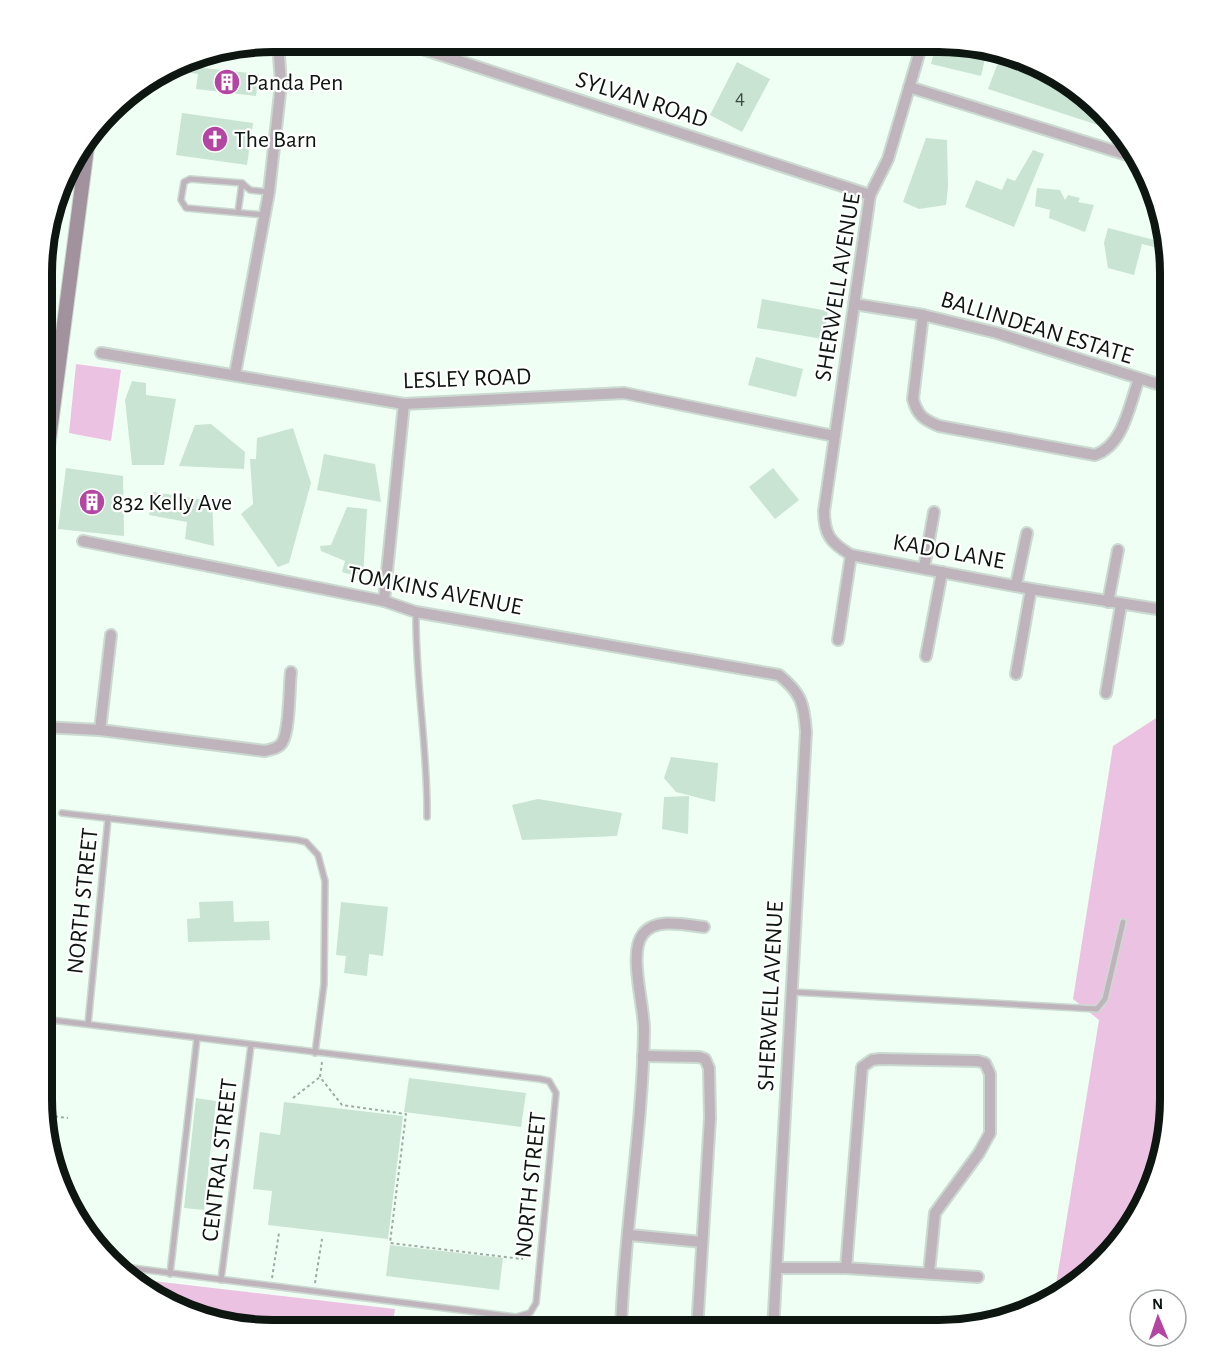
<svg xmlns="http://www.w3.org/2000/svg" width="1212" height="1372" font-family="'Alegreya Sans',sans-serif">
  <style>
    .green { fill: #ecc2e2 }
    .building { fill: #c9e4d3 }
    .lines { fill: none; stroke-linecap: round; stroke-linejoin: round }
    .lane-casing { stroke: #cbdad0; stroke-width: 8 }
    .street-casing { stroke: #cbdad0; stroke-width: 14 }
    .secondary-casing { stroke: #cbdad0; stroke-width: 16 }
    .path { stroke: #9eaba3; stroke-width: 2; stroke-dasharray: 3 3; stroke-linecap: butt }
    .lane { stroke: #bfb4bc; stroke-width: 5 }
    .street { stroke: #bfb4bc; stroke-width: 10 }
    .secondary { stroke: #a1929d; stroke-width: 14 }
    .labels { text-anchor: middle; stroke-width: 4.5; stroke-linejoin: round; paint-order: stroke }
    .number-label { font-size: 21px; fill: #3c4a42 }
    .poi-label { font-size: 24px; fill: #0d1611; stroke: #fff; text-anchor: start }
    .street-label { font-size: 24px; fill: #0d1611; stroke: #fff }
    .rim { fill: none; stroke: #0d1611; stroke-width: 8 }
  </style>
  <rect width="100%" height="100%" fill="#effff4"/>
  <g class="green">
    <polygon points="76,364 121,370 111,441 69,433"/>
    <polygon points="1170,709 1170,1113 1139,1214 1067,1291 1054,1297 1099,1020 1073,999 1113,746"/>
    <polygon points="136,1279 395,1309 392,1330 259,1330 158,1299"/>
  </g>
  <g class="building">
    <polygon points="936,44 968,44 987,50 981,76 931,64"/>
    <polygon points="199,54 204,54 203,68 259,74 256,96 196,89 198,74 185,72 186,62"/>
    <polygon points="1001,55 1054,73 1110,129 988,89"/>
    <polygon points="737,62 770,79 742,132 710,115"/>
    <polygon points="182,113 253,123 247,165 176,155"/>
    <polygon points="926,138 947,140 948,186 946,205 919,209 903,202"/>
    <polygon points="1033,150 1044,154 1014,227 965,207 976,180 1002,190 1007,178 1015,181"/>
    <polygon points="1037,188 1060,190 1065,200 1068,195 1080,198 1078,202 1094,205 1085,232 1049,218 1050,210 1035,206"/>
    <polygon points="1108,228 1166,243 1166,250 1142,244 1134,275 1108,268 1104,243"/>
    <polygon points="762,299 828,311 823,339 757,328"/>
    <polygon points="756,357 803,369 796,397 748,385"/>
    <polygon points="132,381 146,383 146,395 176,399 164,465 132,465 125,400"/>
    <polygon points="211,424 245,452 244,469 179,466 195,425"/>
    <polygon points="293,428 311,483 289,563 278,567 241,514 253,504 250,459 256,459 257,438"/>
    <polygon points="324,454 375,464 381,502 317,490"/>
    <polygon points="66,468 123,476 124,536 58,529"/>
    <polygon points="773,468 799,500 775,519 749,487"/>
    <polygon points="153,492 212,501 214,546 185,539 187,522 149,515"/>
    <polygon points="347,507 367,509 363,578 342,572 345,561 321,551 320,546 331,545"/>
    <polygon points="671,757 718,763 715,802 676,792 664,778"/>
    <polygon points="689,796 688,834 662,829 664,797"/>
    <polygon points="538,799 622,813 617,836 522,840 512,805"/>
    <polygon points="233,901 234,922 269,921 270,940 188,942 187,919 200,918 199,902"/>
    <polygon points="341,902 388,907 383,956 369,954 367,976 344,973 346,956 336,955"/>
    <polygon points="409,1078 526,1093 521,1127 404,1112"/>
    <polygon points="196,1098 216,1101 204,1210 184,1208"/>
    <polygon points="284,1102 403,1116 388,1239 268,1225 272,1191 253,1189 260,1132 280,1135"/>
    <polygon points="390,1245 503,1258 499,1290 386,1276"/>
  </g>
  <g class="lines">
    <defs>
      <g id="lane">
        <polyline points="238,212 242,183"/>
        <polyline points="265,215 186,208 181,200 184,182 190,179 242,183 250,190 268,192"/>
        <path d="M416,612C415,681 428,748 427,817"/>
        <polyline points="62,813 297,840 306,842 318,855 325,881 324,984 315,1053"/>
        <polyline points="792,992 1097,1009 1105,999 1123,922"/>
        <polyline points="43,1019 540,1079 549,1081 556,1093 536,1303 530,1313 516,1317 492,1314 124,1267"/>
        <polyline points="88,1024 108,818"/>
        <polyline points="170,1274 197,1038"/>
        <polyline points="221,1280 251,1045"/>
      </g>
      <g id="street">
        <polyline points="401,42 870,195"/>
        <path d="M922,44L888,159L870,195L824,511C824,535 831,543 851,555L1031,589L1170,611"/>
        <polyline points="909,87 1137,158"/>
        <polyline points="854,304 923,315 997,333 1170,388"/>
        <path d="M923,315L913,399C917,415 924,420 939,426L1095,455C1124,445 1129,405 1139,379"/>
        <polyline points="44,342 61,344"/>
        <polyline points="101,353 404,404 624,393 834,436"/>
        <polyline points="235,374 269,192 281,84 278,42"/>
        <path d="M83,541L384,601L416,612L779,675C801,693 804,703 806,732L773,1330"/>
        <polyline points="924,568 934,512"/>
        <polyline points="1016,585 1027,533"/>
        <polyline points="384,601 404,404"/>
        <polyline points="1108,602 1118,550"/>
        <polyline points="838,640 851,555"/>
        <polyline points="926,656 942,572"/>
        <polyline points="1016,674 1031,589"/>
        <polyline points="1106,693 1121,605"/>
        <path d="M43,727L100,730L265,751C271,749 278,749 282,743C290,730 289,688 291,672"/>
        <polyline points="100,730 111,635"/>
        <polyline points="643,1056 699,1057 705,1059 709,1068 710,1118 697,1330"/>
        <polyline points="630,1235 702,1242"/>
        <polyline points="777,1268 846,1268 978,1277"/>
        <polyline points="846,1268 862,1067 872,1060 880,1059 978,1061 985,1063 990,1074 990,1133 979,1153 935,1213 929,1273"/>
        <path d="M621,1330C624,1229 643,1129 644,1029C644,1005 628,952 643,934C656,917 686,925 704,927"/>
      </g>
      <g id="secondary">
        <polyline points="44,364 51,389"/>
        <polyline points="44,478 88,140"/>
      </g>
    </defs>
    <use href="#lane" class="lane-casing"/>
    <use href="#street" class="street-casing"/>
    <use href="#secondary" class="secondary-casing"/>
    <g class="path">
      <polyline points="322,1062 320,1077 342,1105 406,1114 390,1243 522,1259 523,1253 532,1255"/>
      <polyline points="293,1098 320,1077"/>
      <polyline points="43,1115 68,1118"/>
      <polyline points="272,1278 279,1233"/>
      <polyline points="315,1283 322,1239"/>
    </g>
    <use href="#lane" class="lane"/>
    <use href="#street" class="street"/>
    <use href="#secondary" class="secondary"/>
  </g>
  <defs>
    <symbol id="building-disc" viewBox="-11 -11 22 22"><circle r="9.5" fill="#b445a2" stroke="#fff"/><path d="M-4-6H4V6H1V3H-1V6H-4ZM-2.5-4.3h1.7v1.8h-1.7ZM.8-4.3h1.7v1.8H.8ZM-2.5-1h1.7V.8h-1.7ZM.8-1h1.7V.8H.8Z" fill="#fff"/></symbol>
    <symbol id="church-disc" viewBox="-11 -11 22 22"><circle r="9.5" fill="#b445a2" stroke="#fff"/><path d="M-1.2-6h2.4v3.5h3.3v2.4h-3.3V6h-2.4V-.1h-3.3v-2.4h3.3Z" fill="#fff"/></symbol>
  </defs>
  <g fill-rule="evenodd">
    <use href="#building-disc" x="212" y="67" width="30" height="30"/>
    <use href="#church-disc" x="200" y="124" width="30" height="30"/>
    <use href="#building-disc" x="77" y="487" width="30" height="30"/>
  </g>
  <g class="labels">
    <g class="number-label">
      <text x="740" y="104">4</text>
    </g>
    <g class="poi-label">
      <text x="246" y="90">Panda Pen</text>
      <text x="234" y="147">The Barn</text>
      <text x="112" y="510">832 Kelly Ave</text>
    </g>
    <g class="street-label">
      <text transform="translate(642 99) rotate(18)" y="8">SYLVAN ROAD</text>
      <text transform="translate(837 287) rotate(-81)" y="8">SHERWELL AVENUE</text>
      <text transform="translate(1037 327) rotate(17)" y="8">BALLINDEAN ESTATE</text>
      <text transform="translate(467 378) rotate(-2)" y="8">LESLEY ROAD</text>
      <text transform="translate(949 551) rotate(10)" y="8">KADO LANE</text>
      <text transform="translate(435 590) rotate(11)" y="8">TOMKINS AVENUE</text>
      <text transform="translate(82 901) rotate(-84)" y="8">NORTH STREET</text>
      <text transform="translate(770 996) rotate(-87)" y="8">SHERWELL AVENUE</text>
      <text transform="translate(219 1160) rotate(-83)" y="8">CENTRAL STREET</text>
      <text transform="translate(530 1185) rotate(-84)" y="8">NORTH STREET</text>
    </g>
  </g>
  <path d="M0 0H1212V1372H0ZM273 52H939A221 221 0 0 1 1160 273V1099A221 221 0 0 1 939 1320H273A221 221 0 0 1 52 1099V273A221 221 0 0 1 273 52Z" fill="#fff" fill-rule="evenodd"/>
  <path class="rim" d="M273 52H939A221 221 0 0 1 1160 273V1099A221 221 0 0 1 939 1320H273A221 221 0 0 1 52 1099V273A221 221 0 0 1 273 52Z"/>
  <g transform="translate(1158 1318) rotate(358)"><circle r="28" fill="#ffffff" stroke="#9ea2a0" stroke-width="1.5"/>
  <path d="M0-4.5L10 22L0 15L-10 22Z" fill="#b445a2"/>
  <text y="-9" font-size="16" font-weight="bold" text-anchor="middle" fill="#0d1611">N</text>
  </g>
</svg>
